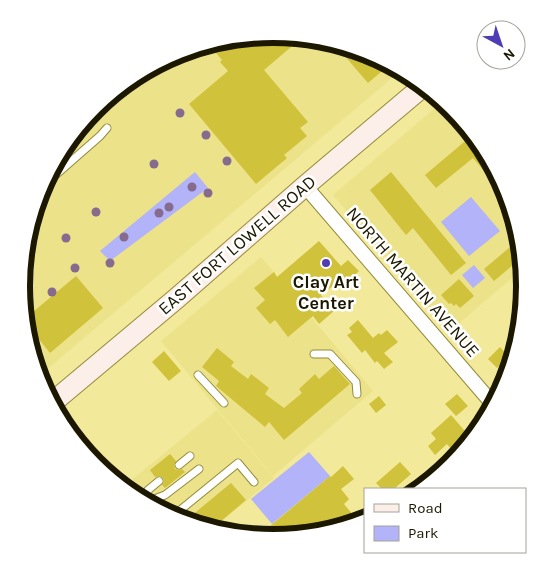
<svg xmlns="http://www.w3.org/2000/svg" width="546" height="573" font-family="Karla,sans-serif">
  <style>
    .built { fill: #ece289 }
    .green { fill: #b2b3f8 }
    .building { fill: #d1c23c }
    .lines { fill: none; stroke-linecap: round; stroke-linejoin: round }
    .service-casing { stroke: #938a3b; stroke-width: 9 }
    .minor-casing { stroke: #938a3b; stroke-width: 16 }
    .secondary-casing { stroke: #938a3b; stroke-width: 22 }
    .service { stroke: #fff; stroke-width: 7 }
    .minor { stroke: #fff; stroke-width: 14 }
    .secondary { stroke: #fcefe9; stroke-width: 20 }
    .tree { fill: #866b8e }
    .poi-dot { fill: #4e3db5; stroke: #fff; stroke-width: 2 }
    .labels { text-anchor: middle; stroke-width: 5; stroke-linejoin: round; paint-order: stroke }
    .street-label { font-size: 18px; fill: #1c1800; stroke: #fff }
    .poi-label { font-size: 18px; font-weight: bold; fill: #1c1800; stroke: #fff }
    .rim { fill: none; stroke: #1c1800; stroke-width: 6 }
  </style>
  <rect width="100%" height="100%" fill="#f2ea9a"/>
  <g class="built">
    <polygon points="273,35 370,54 398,73 46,370 35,358 21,287 41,190 79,132 150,71 177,54"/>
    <polygon points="442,102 451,109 506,190 521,270 449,332 333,195"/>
    <polygon points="261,257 373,391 273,476 161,341"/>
    <polygon points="217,410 274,478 215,527 176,519 134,491 129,482"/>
  </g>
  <g class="green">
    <polygon points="195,172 208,188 110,261 100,251"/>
    <polygon points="471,197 500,231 469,256 441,222"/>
    <polygon points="474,265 485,278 473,288 462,275"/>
    <polygon points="309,452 330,476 272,524 251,499"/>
  </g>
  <g class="building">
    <polygon points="273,35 283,37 291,47 264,70 308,122 300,128 307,136 284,155 287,158 256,184 189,104 228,71 220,62 222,60 211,47"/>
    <polygon points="338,48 370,54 388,66 368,83"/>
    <polygon points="470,137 494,173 489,177 473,158 436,188 425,175"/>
    <polygon points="391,172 466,263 451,275 413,228 406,235 370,190"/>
    <polygon points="319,241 341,266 348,260 359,271 342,287 339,282 321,295 334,311 319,324 313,316 288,337 275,320 270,324 256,308 265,300 254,288 274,272 277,277"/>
    <polygon points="516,242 519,260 494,281 484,269"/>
    <polygon points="76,276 103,308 50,353 30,328 27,317"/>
    <polygon points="459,279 474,296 460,308 456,304 454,306 451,303 449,304 441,295"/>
    <polygon points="358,320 373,338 379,333 381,335 387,330 398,342 384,353 393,362 384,369 377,361 375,363 365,350 362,353 347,335 352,332 349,328"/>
    <polygon points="500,347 509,357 497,368 488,359"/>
    <polygon points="217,348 234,362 231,366 248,379 251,374 269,388 265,394 284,408 302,393 299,389 315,374 319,379 334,366 350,384 284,440 269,422 265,427 216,386 219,381 202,367"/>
    <polygon points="164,351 181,371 169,381 152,362"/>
    <polygon points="457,394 468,406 456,416 445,404"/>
    <polygon points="379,396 386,405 376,413 369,404"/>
    <polygon points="451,415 470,437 457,456 447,444 435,455 428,446 436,439 431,433"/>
    <polygon points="170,454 176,461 174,465 175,469 179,470 182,469 185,472 165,488 162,485 164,482 163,478 160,476 155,477 150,470"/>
    <polygon points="400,462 411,474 394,489 382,489 376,483"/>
    <polygon points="343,466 354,479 341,489 349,499 344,504 358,521 273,538 268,537 263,532 330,476 331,477"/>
    <polygon points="231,483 246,500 214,527 185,521"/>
  </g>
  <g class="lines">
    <defs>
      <g id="service">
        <polyline points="46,181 52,178 100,136 107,128"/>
        <polyline points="314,354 330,354 356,382 357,394"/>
        <polyline points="198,375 224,403"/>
        <polyline points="179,465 190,456"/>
        <polyline points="147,499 148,490 159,481"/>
        <polyline points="149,501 165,495 199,469"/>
        <polyline points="173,516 238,463 254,482"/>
      </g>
      <polyline id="minor" points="305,186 492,403"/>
      <polyline id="secondary" points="53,402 177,298 305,186 421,88"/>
    </defs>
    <use href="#service" class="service-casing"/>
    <use href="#minor" class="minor-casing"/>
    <use href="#secondary" class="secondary-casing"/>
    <use href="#service" class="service"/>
    <use href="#minor" class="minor"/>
    <use href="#secondary" class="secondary"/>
  </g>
  <g class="tree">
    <circle cx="180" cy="113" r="4.5"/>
    <circle cx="206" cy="135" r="4.5"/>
    <circle cx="227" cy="161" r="4.5"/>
    <circle cx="154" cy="164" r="4.5"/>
    <circle cx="192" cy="187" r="4.5"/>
    <circle cx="208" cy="193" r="4.5"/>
    <circle cx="169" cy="207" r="4.5"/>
    <circle cx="96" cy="212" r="4.5"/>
    <circle cx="159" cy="213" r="4.5"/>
    <circle cx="124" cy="237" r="4.5"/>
    <circle cx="66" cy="238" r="4.5"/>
    <circle cx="110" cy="263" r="4.5"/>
    <circle cx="75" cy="268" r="4.5"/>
    <circle cx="52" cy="292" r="4.5"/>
  </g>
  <circle class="poi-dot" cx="326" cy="263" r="5"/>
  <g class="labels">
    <g class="street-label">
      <text transform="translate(237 245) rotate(-41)" y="6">EAST FORT LOWELL ROAD</text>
      <text transform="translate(413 282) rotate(49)" y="6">NORTH MARTIN AVENUE</text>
    </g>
    <g class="poi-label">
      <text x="326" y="288">Clay Art<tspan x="326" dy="21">Center</tspan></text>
    </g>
  </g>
  <path d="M0 0H546V573H0ZM30 286a243 243 0 1 1 486 0a243 243 0 1 1-486 0Z" fill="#fff" fill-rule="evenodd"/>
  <path class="rim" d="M30 286a243 243 0 1 1 486 0a243 243 0 1 1-486 0Z"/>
  <rect x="364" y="488" width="162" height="65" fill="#ffffff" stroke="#a4a399"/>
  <rect x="374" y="504" width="25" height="8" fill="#fcefe9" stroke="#a4a399"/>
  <text x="408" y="513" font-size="15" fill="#1c1800">Road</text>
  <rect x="374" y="526" width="25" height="15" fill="#b2b3f8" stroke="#a4a399"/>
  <text x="408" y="538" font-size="15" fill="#1c1800">Park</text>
  <g transform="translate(501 45) rotate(140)"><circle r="24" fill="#ffffff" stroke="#a4a399"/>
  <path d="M0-4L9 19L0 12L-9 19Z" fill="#4e3db5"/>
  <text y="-8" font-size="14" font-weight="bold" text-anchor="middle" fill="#1c1800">N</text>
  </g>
</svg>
